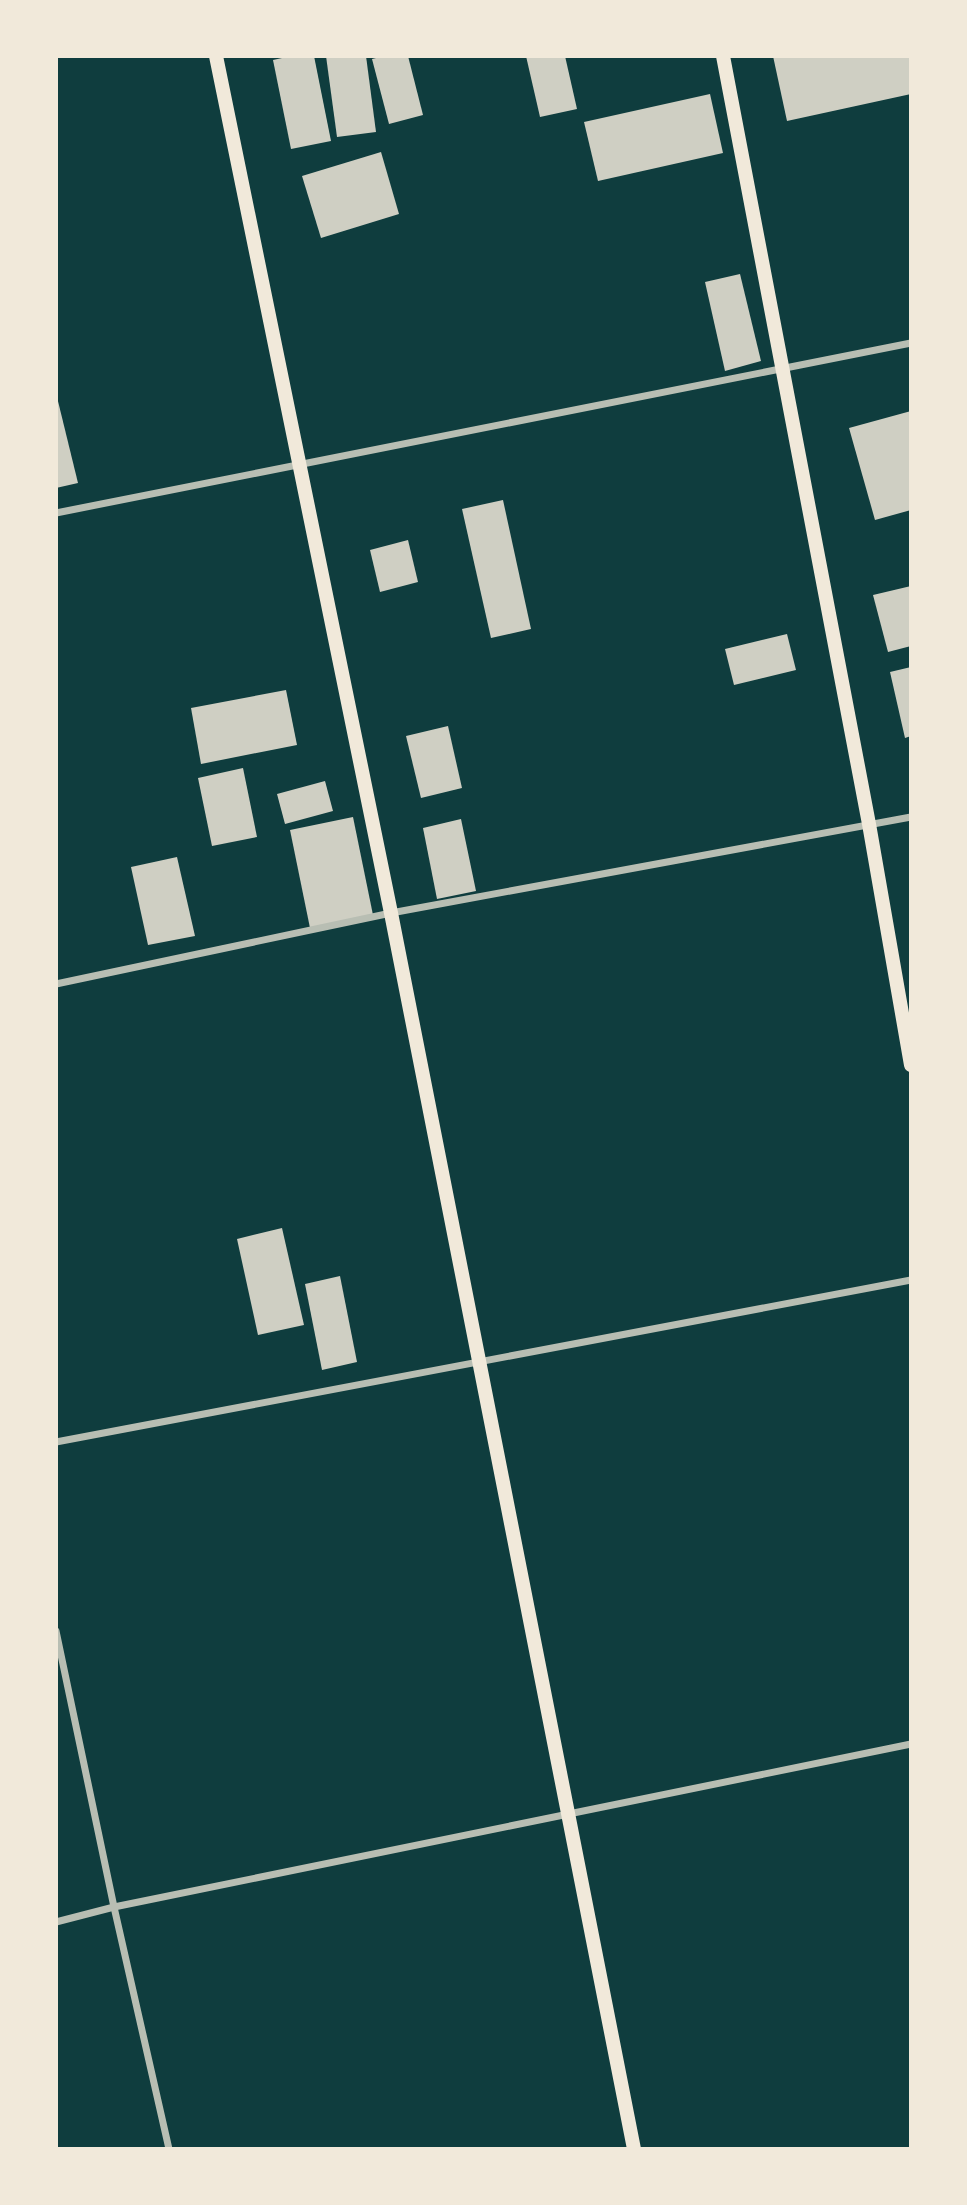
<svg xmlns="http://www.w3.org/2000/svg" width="967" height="2205" font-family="Figtree,sans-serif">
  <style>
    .building { fill: #cfcfc3 }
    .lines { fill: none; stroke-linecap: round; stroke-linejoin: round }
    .minor { stroke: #b8beb3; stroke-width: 7 }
    .secondary { stroke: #f1e9da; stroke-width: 14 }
  </style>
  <rect width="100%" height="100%" fill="#0f3d3e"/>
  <g class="building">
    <polygon points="291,56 314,56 331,141 291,149 273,60"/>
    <polygon points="326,56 366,56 376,132 337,137"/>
    <polygon points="384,56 408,56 423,115 389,124 372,59"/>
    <polygon points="526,56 565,56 577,109 540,117"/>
    <polygon points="773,56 911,56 911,94 787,121"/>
    <polygon points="710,94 723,153 598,181 584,122"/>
    <polygon points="381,152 399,214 321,238 302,176"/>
    <polygon points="740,274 761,361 725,371 705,282"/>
    <polygon points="56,393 78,483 56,488"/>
    <polygon points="911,411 911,510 875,520 849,428"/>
    <polygon points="503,500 531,629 491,638 462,509"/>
    <polygon points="408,540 418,582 380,592 370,550"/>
    <polygon points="911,586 911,646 888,652 873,595"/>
    <polygon points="787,634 796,670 734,685 725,649"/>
    <polygon points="911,667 911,736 905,738 890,672"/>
    <polygon points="286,690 297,745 201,764 191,708"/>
    <polygon points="448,726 462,788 421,798 406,736"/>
    <polygon points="243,768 257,837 212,846 198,778"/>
    <polygon points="325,781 333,811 285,824 277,794"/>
    <polygon points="353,817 373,915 310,928 290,830"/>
    <polygon points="461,819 476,891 437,899 423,828"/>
    <polygon points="177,857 195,936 148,945 131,867"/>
    <polygon points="282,1228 304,1325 258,1335 237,1239"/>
    <polygon points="340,1276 357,1362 322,1370 305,1284"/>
  </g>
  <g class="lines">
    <g class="minor">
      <polyline points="56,513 911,343"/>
      <polyline points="56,984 391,913 911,817"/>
      <polyline points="56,1442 911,1280"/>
      <polyline points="56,1631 114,1907 169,2149"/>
      <polyline points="56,1922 114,1907 911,1744"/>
    </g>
    <g class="secondary">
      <polyline points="216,56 391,913 634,2149"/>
      <polyline points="723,56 869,824 911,1065"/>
    </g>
  </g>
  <rect width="967" height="2205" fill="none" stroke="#f1e9da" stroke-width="116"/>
</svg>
